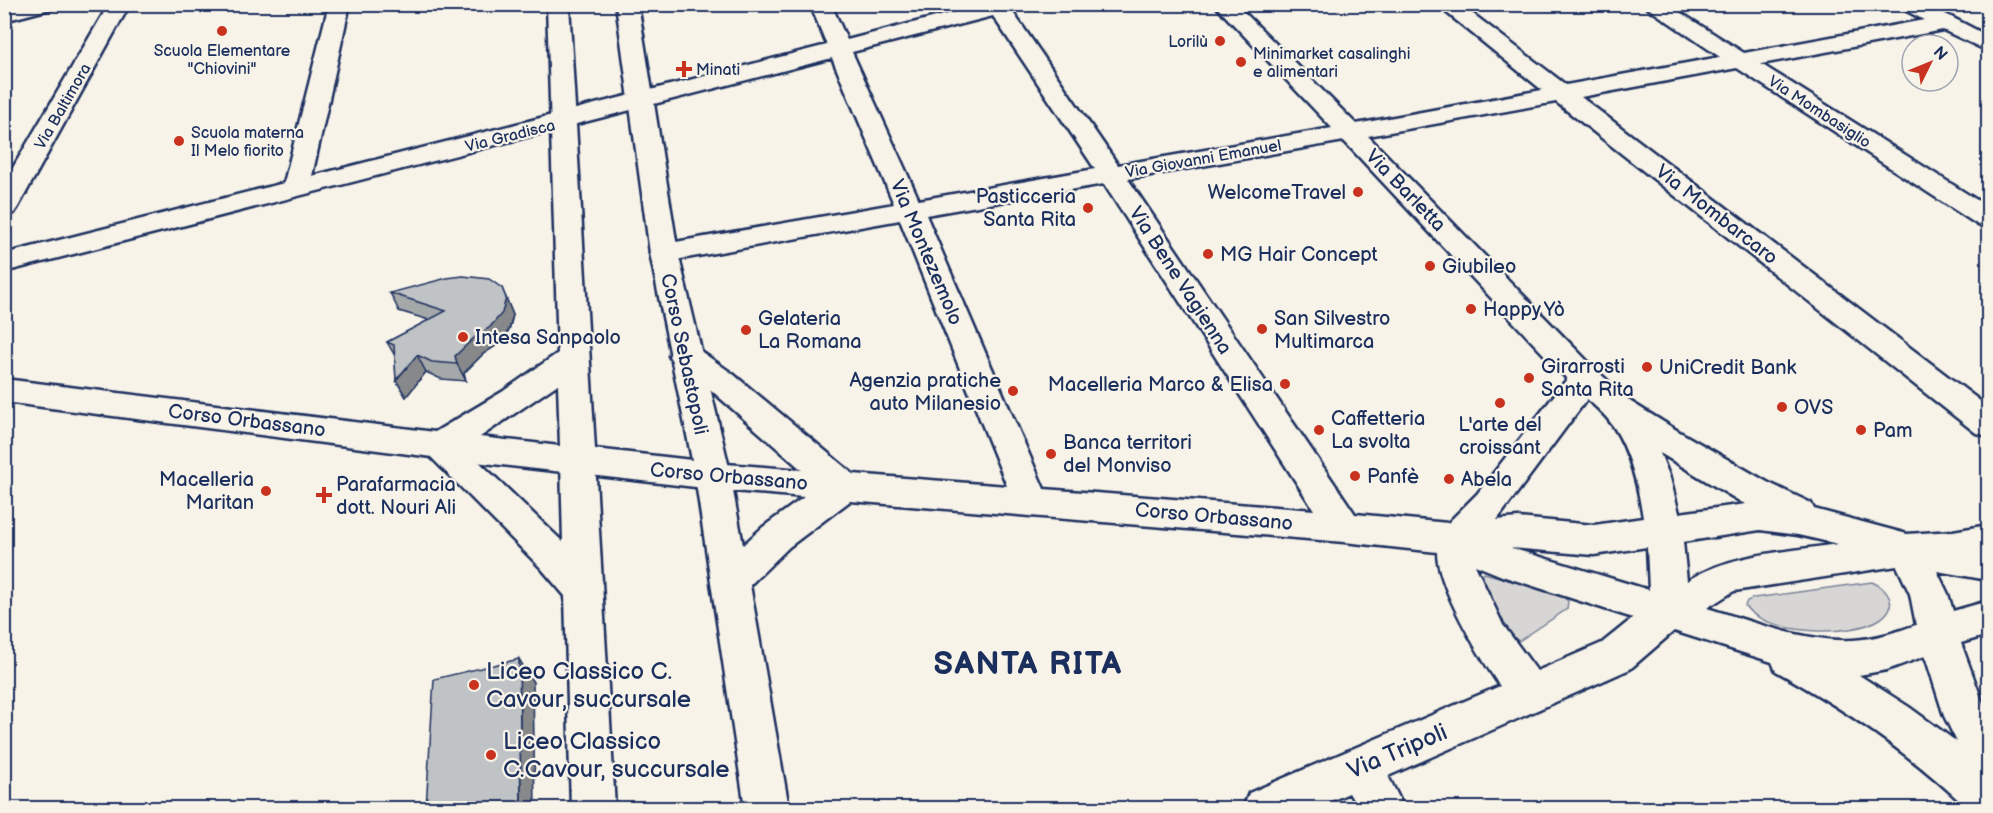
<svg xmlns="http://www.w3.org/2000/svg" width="1993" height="813" font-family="'Balsamiq Sans',sans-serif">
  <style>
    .green { fill: #d7d6d4; stroke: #798299; stroke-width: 1.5 }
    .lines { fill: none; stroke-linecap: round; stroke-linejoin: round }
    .minor-casing { stroke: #1b2f5e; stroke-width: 5 }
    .major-casing { stroke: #1b2f5e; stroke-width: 5 }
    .minor { fill: #f7f3e8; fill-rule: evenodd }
    .major { fill: #f7f3e8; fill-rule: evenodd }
    .wall { fill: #a5a8a9; stroke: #1b2f5e; stroke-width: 1.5 }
    .shaded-wall { fill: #86888a; stroke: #1b2f5e; stroke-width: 1.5 }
    .building { fill: #c0c3c5; stroke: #1b2f5e; stroke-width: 1.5 }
    .poi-dot { fill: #c8321e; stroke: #f7f3e8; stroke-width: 2 }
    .labels { text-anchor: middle; stroke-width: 4.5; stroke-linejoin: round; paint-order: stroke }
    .far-poi-label { font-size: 16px; fill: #1b2f5e; stroke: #f7f3e8; text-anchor: start }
    .far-street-label { font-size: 16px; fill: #1b2f5e; stroke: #f7f3e8 }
    .street-label { font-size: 20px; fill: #1b2f5e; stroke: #f7f3e8 }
    .poi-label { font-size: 20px; fill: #1b2f5e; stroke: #f7f3e8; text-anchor: start }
    .near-poi-label { font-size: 24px; fill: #1b2f5e; stroke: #f7f3e8; text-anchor: start }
    .near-street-label { font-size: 24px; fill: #1b2f5e; stroke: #f7f3e8 }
    .near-district-label { font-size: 32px; font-weight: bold; letter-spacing: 1.5px; fill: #1b2f5e; stroke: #f7f3e8 }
  </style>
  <rect width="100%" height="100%" fill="#f7f3e8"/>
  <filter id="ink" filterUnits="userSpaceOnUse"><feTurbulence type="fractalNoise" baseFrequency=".0167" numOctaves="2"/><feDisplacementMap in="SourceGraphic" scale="12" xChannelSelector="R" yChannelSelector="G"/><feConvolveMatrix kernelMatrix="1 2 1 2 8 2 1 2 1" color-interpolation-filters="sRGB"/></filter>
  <g filter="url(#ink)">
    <g class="green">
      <polygon points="1484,573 1560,594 1568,601 1567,609 1519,641 1506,634 1478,581"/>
      <path d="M1872,582C1888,589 1900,606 1880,619C1851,638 1766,635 1745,606L1747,601L1754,598Z"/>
    </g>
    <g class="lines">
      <defs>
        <g id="minor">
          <polygon points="20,4 57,4 54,8 4,21 4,8"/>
          <polygon points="109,4 130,4 18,207 14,213 4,215 4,183"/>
          <path d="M329,4H350L312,176L827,45L810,4H831L847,40L986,4H1025L1022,8L1012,11L1118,165L1332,128L1214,4H1236L1356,124L1542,90L1436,4H1460L1566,85L1720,57L1642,4H1667L1744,53L1924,20L1901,8L1898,4H1926L1988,36V51L1943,30L1761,64L1988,207V227L1978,225L1737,68L1581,97L1988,407V436L1976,433L1556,102L1368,136L1596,370L1631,402L1678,431L1767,482L1811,503L1814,509L1907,534L1953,531L1988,525V580L1937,571L1948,594L1953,611L1988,601V635L1961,643L1988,717V808H1967C1910,753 1845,709 1776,671L1772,662L1674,631L1630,669L1388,776L1404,808H1358L1349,793L1315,808H1243L1249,793L1500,686C1480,657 1437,586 1437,552L1344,542L850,501L789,547L750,585L789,808H745L695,476L701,467L713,463L802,470L711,390L674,364L669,356L674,348L685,345L696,348L733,374L853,474L1007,486L900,220L664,262L654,259L650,253L654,247L664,244L894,204L832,58L4,272V254L284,183ZM993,16L1095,169L919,200L852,52ZM1344,141L1567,379L1477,494L1448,523L1355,514L1128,179ZM1104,184L1314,510L1044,489L926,215ZM1587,399C1594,405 1601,411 1607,418C1629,444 1638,485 1643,518L1594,525L1518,518L1497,520ZM1660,453L1741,502L1746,504L1679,513L1670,478ZM733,491L804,497L763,527L743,545ZM1760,530L1798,535L1838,544C1787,552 1731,553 1687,581L1683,542ZM1647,547L1649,590L1511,548L1594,555ZM1475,565L1502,576L1633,618L1602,643L1537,671L1503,625ZM1897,566L1910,594L1916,625C1896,632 1875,639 1853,640C1804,642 1754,622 1707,608L1734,591ZM1925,656L1944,716L1957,742L1909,707L1859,675L1887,670Z"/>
          <polygon points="440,432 452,436 563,542 561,461 566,452 578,448 590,452 595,461 615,808 571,808 565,596 541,568 428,454 423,445 428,436"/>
        </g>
        <path id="major" d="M547,4H569L595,449L692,460L650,253L616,4H638L678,253L731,476L725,485L713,489L440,458L4,402V379L435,432L502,392L558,353ZM558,384L560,446L480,437Z"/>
      </defs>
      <use href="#minor" class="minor-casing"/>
      <use href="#major" class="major-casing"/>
      <use href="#minor" class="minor"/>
      <use href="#major" class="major"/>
    </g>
    <polygon class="wall" points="502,288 513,315 509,330 497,345 483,354 464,373 466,381 441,379 426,372 406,397 396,380 395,356 387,342 429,320 399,311 390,293"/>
    <g class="shaded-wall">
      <polygon points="506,298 513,315 509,330 497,345 483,354 464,373 466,381 457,364 455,356"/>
      <polygon points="417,355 426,372 406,397 396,380"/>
      <polygon points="519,659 533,682 535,808 521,808"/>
    </g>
    <g class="building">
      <polygon points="463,276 489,279 502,288 506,298 502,313 490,327 475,337 455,356 457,364 432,362 417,355 396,380 394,345 387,342 446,311 390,293 447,278"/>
      <polygon points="519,659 521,808 426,808 434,679"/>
    </g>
  </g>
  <g class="poi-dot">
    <circle cx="222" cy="31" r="6"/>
    <circle cx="1220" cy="41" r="6"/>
    <circle cx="1241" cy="62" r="6"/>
    <path d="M681 60h6v6h6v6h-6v6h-6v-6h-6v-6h6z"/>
    <circle cx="179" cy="141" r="6"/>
    <circle cx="1358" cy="192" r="6"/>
    <circle cx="1088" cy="208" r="6"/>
    <circle cx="1208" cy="254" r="6"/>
    <circle cx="1430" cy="266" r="6"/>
    <circle cx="1471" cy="309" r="6"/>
    <circle cx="1262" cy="329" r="6"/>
    <circle cx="746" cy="330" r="6"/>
    <circle cx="463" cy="337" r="6"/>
    <circle cx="1647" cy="367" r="6"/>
    <circle cx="1529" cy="378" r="6"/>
    <circle cx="1285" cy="384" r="6"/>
    <circle cx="1013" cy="391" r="6"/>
    <circle cx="1500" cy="403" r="6"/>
    <circle cx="1782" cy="407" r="6"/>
    <circle cx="1319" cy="430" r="6"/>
    <circle cx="1861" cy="430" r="6"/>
    <circle cx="1051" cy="454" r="6"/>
    <circle cx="1355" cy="476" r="6"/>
    <circle cx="1449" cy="479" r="6"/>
    <circle cx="266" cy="491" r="6"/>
    <path d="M321 486h6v6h6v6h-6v6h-6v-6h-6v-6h6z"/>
    <circle cx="474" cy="685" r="6"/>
    <circle cx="491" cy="755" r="6"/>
  </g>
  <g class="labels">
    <g class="far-poi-label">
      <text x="1208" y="47" text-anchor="end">Lorilù</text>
      <text x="222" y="56" text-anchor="middle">Scuola Elementare<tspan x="222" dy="18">"Chiovini"</tspan></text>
      <text x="1253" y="59">Minimarket casalinghi<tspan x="1253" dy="18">e alimentari</tspan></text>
      <text x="696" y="75">Minati</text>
      <text x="191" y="138">Scuola materna<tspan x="191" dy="18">Il Melo fiorito</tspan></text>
    </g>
    <g class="far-street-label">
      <text transform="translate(62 106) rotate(-60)" y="6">Via Baltimora</text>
      <text transform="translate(1820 111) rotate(33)" y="6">Via Mombasiglio</text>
      <text transform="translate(510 135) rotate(-14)" y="6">Via Gradisca</text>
      <text transform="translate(1203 158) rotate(-10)" y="6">Via Giovanni Emanuel</text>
    </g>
    <g class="street-label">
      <text transform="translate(1406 190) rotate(46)" y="7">Via Barletta</text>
      <text transform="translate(1717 214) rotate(38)" y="7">Via Mombarcaro</text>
      <text transform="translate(927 252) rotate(67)" y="7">Via Montezemolo</text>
      <text transform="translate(1181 280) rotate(57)" y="7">Via Bene Vagienna</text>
      <text transform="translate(685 354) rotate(78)" y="7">Corso Sebastopoli</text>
      <text transform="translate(247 420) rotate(7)" y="7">Corso Orbassano</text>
      <text transform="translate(729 476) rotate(5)" y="7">Corso Orbassano</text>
      <text transform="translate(1214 516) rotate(5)" y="7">Corso Orbassano</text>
    </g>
    <g class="poi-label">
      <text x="1346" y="199" text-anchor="end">WelcomeTravel</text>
      <text x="1076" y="203" text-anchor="end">Pasticceria<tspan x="1076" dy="23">Santa Rita</tspan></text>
      <text x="1220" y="261">MG Hair Concept</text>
      <text x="1442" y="273">Giubileo</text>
      <text x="1483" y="316">Happy Yò</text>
      <text x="758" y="325">Gelateria<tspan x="758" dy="23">La Romana</tspan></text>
      <text x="1274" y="325">San Silvestro<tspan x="1274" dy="23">Multimarca</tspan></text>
      <text x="475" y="344">Intesa Sanpaolo</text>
      <text x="1541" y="373">Girarrosti<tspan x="1541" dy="23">Santa Rita</tspan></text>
      <text x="1659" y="374">UniCredit Bank</text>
      <text x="1001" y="387" text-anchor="end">Agenzia pratiche<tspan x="1001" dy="23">auto Milanesio</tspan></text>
      <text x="1273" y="391" text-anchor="end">Macelleria Marco &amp; Elisa</text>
      <text x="1794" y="414">OVS</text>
      <text x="1331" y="425">Caffetteria<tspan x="1331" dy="23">La svolta</tspan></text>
      <text x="1500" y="431" text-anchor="middle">L'arte del<tspan x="1500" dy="23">croissant</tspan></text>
      <text x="1873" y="437">Pam</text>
      <text x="1063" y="449">Banca territori<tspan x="1063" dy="23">del Monviso</tspan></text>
      <text x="1367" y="483">Panfè</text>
      <text x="254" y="486" text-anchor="end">Macelleria<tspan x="254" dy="23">Maritan</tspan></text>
      <text x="1461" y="486">Abela</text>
      <text x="336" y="491">Parafarmacia<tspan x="336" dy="23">dott. Nouri Ali</tspan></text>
    </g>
    <g class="near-poi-label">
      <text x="486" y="679">Liceo Classico C.<tspan x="486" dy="28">Cavour, succursale</tspan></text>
      <text x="503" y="749">Liceo Classico<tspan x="503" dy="28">C.Cavour, succursale</tspan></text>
    </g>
    <g class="near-street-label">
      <text transform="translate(1397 751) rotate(-23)" y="8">Via Tripoli</text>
    </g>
    <g class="near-district-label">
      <text x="1028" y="674">SANTA RITA</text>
    </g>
  </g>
  <rect width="1993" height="813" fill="none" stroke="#f7f3e8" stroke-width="24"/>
  <rect x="12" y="12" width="1969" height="789" fill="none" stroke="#1b2f5e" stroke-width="2" filter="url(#ink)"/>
  <g transform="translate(1930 63) rotate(47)"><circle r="28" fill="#f7f3e8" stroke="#9fa5b1" stroke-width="1.5"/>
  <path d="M0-4.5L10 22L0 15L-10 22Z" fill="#c8321e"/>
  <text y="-9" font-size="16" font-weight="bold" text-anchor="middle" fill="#1b2f5e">N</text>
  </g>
</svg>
